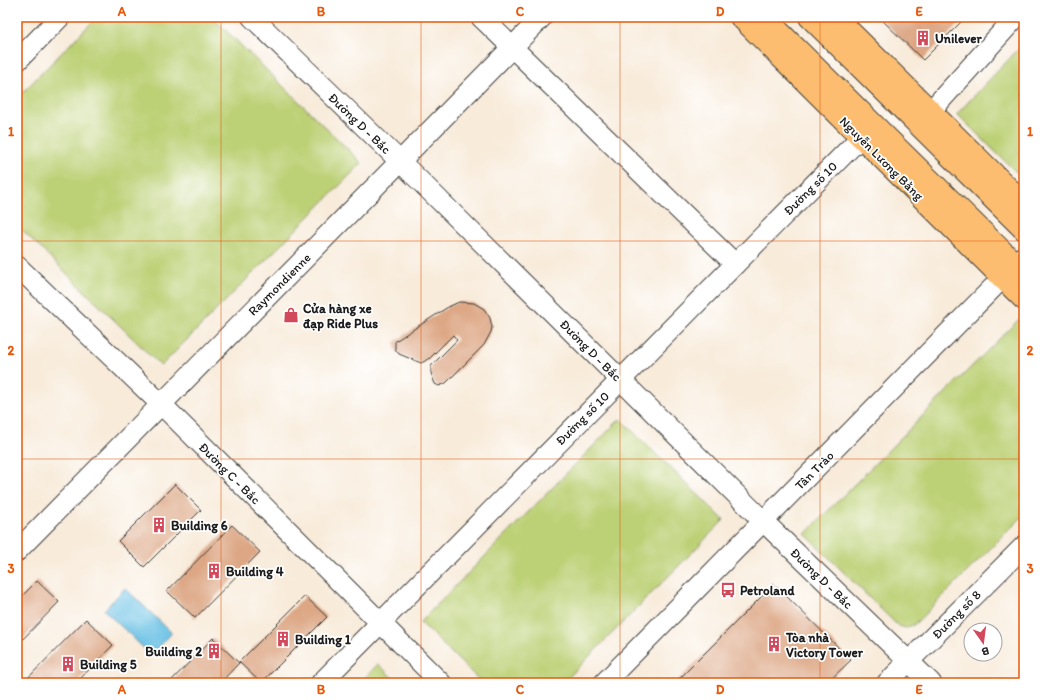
<svg xmlns="http://www.w3.org/2000/svg" width="1041" height="700" font-family="Itim,sans-serif">
  <style>
    .green { fill: #bcd074; stroke: #6c7648 }
    .water { fill: #66c0e4; stroke: #416e80 }
    .building { fill: #dda785 }
    .lines { fill: none; stroke-linecap: round; stroke-linejoin: round }
    .minor-casing { stroke: #3d3b38; stroke-width: 22 }
    .major-casing { stroke: #3d3b38; stroke-width: 24 }
    .minor { stroke: #fff; stroke-width: 20 }
    .major { stroke: #fcbd6f; stroke-width: 22 }
    .grid { fill: none; stroke: #e8590c; stroke-width: 1; stroke-opacity: 0.55 }
    .labels { text-anchor: middle; stroke-width: 3.5; stroke-linejoin: round; paint-order: stroke }
    .poi-label { font-size: 13px; font-weight: bold; fill: #1c1c1c; stroke: #fff; text-anchor: start }
    .street-label { font-size: 13px; fill: #1c1c1c; stroke: #fff }
    .neatline { fill: none; stroke: #e8590c; stroke-width: 1.5 }
    .grid-label { font-size: 13px; text-anchor: middle; font-weight: bold; fill: #e8590c }
  </style>
  <rect width="100%" height="100%" fill="#fff"/>
  <filter id="ink" filterUnits="userSpaceOnUse"><feTurbulence type="fractalNoise" baseFrequency=".025" numOctaves="2"/><feDisplacementMap in="SourceGraphic" scale="8" xChannelSelector="R" yChannelSelector="G"/><feConvolveMatrix kernelMatrix="1 2 1 2 8 2 1 2 1" color-interpolation-filters="sRGB"/></filter>
  <filter id="wash" filterUnits="userSpaceOnUse"><feTurbulence type="fractalNoise" baseFrequency=".012" numOctaves="4" result="noise"/><feDisplacementMap in="SourceGraphic" scale="16" xChannelSelector="R" yChannelSelector="G"/><feGaussianBlur stdDeviation="0.9" result="paint"/><feColorMatrix in="noise" values="0 0 0 0 0 0 0 0 0 0 0 0 0 0 0 0 0 1.4 0 .05"/><feComposite in="paint" operator="in"/></filter>
  <g filter="url(#wash)">
    <rect width="100%" height="100%" fill="#f8ebda"/>
    <g class="green">
      <polygon points="97,17 212,17 362,163 161,366 17,225 17,98"/>
      <polygon points="1024,43 1024,180 957,114"/>
      <polygon points="1020,318 1024,322 1024,515 915,624 906,628 898,626 805,534"/>
      <polygon points="620,419 724,520 563,683 482,683 420,622"/>
      <polygon points="378,664 398,683 360,683"/>
    </g>
    <polygon class="water" points="125,588 172,633 151,655 104,610"/>
    <g id="blocks">
      <g class="building">
        <polygon points="879,17 966,17 923,60"/>
        <polygon points="459,302 474,303 484,309 490,318 492,327 491,332 484,345 446,383 439,386 435,384 431,373 431,366 457,340 453,335 429,359 421,363 399,354 395,349 395,342 397,340 448,307"/>
        <polygon points="175,484 201,510 144,567 118,541"/>
        <polygon points="232,525 260,552 195,618 167,591"/>
        <polygon points="37,581 59,602 17,645 17,601"/>
        <polygon points="774,584 851,660 827,683 681,683 678,680"/>
        <polygon points="305,596 327,617 261,683 239,662"/>
        <polygon points="86,619 113,645 76,683 23,683"/>
        <polygon points="213,638 239,663 220,683 169,683"/>
      </g>
    </g>
  </g>
  <g filter="url(#ink)">
    <use href="#blocks" fill-opacity="0" stroke="#3d3b38" stroke-width="1"/>
    <g class="lines">
      <defs>
        <g id="minor">
          <polyline points="252,17 417,178 763,521 931,683"/>
          <polyline points="481,17 735,264"/>
          <polyline points="17,61 60,17"/>
          <polyline points="919,124 1016,17"/>
          <polyline points="17,266 161,404 441,683"/>
          <polyline points="17,551 542,17"/>
          <polyline points="321,683 861,137"/>
          <polyline points="604,683 1024,256"/>
          <polyline points="887,683 1024,546"/>
        </g>
        <g id="major">
          <polyline points="741,17 1024,299"/>
          <polyline points="764,17 1024,273"/>
          <polyline points="810,17 1024,229"/>
          <polyline points="835,17 1024,204"/>
        </g>
      </defs>
      <use href="#minor" class="minor-casing"/>
      <use href="#major" class="major-casing"/>
      <use href="#minor" class="minor"/>
      <use href="#major" class="major"/>
    </g>
  </g>
  <path class="grid" d="M221,17V683M421,17V683M620,17V683M820,17V683M17,241H1024M17,459H1024"/>
  <defs>
    <symbol id="building-bare" viewBox="-9 -9 18 18"><path d="M-4-6H4V6H1V3H-1V6H-4ZM-2.5-4.3h1.7v1.8h-1.7ZM.8-4.3h1.7v1.8H.8ZM-2.5-1h1.7V.8h-1.7ZM.8-1h1.7V.8H.8Z" fill="#d1495b" stroke="#fff" stroke-width="2.5" paint-order="stroke"/></symbol>
    <symbol id="shop-bare" viewBox="-9 -9 18 18"><path d="M-5-2.5h2.3a2.7 3.5 0 0 1 5.4 0H5L5.5 6h-11ZM-1.5-2.5h3a1.5 2.3 0 0 0-3 0Z" fill="#d1495b" stroke="#fff" stroke-width="2.5" paint-order="stroke"/></symbol>
    <symbol id="bus-bare" viewBox="-9 -9 18 18"><path d="M-5-6H5V4H4V6H2V4H-2V6H-4V4H-5ZM-3.5-4V0h7V-4ZM-3.5 1.2v1.5H-2V1.2ZM2 1.2v1.5H3.5V1.2Z" fill="#d1495b" stroke="#fff" stroke-width="2.5" paint-order="stroke"/></symbol>
  </defs>
  <g fill-rule="evenodd">
    <use href="#building-bare" x="912" y="27" width="22" height="22"/>
    <use href="#shop-bare" x="280" y="304" width="22" height="22"/>
    <use href="#building-bare" x="148" y="514" width="22" height="22"/>
    <use href="#building-bare" x="203" y="560" width="22" height="22"/>
    <use href="#bus-bare" x="717" y="579" width="22" height="22"/>
    <use href="#building-bare" x="272" y="628" width="22" height="22"/>
    <use href="#building-bare" x="763" y="633" width="22" height="22"/>
    <use href="#building-bare" x="203" y="640" width="22" height="22"/>
    <use href="#building-bare" x="57" y="653" width="22" height="22"/>
  </g>
  <g class="labels">
    <g class="poi-label">
      <text x="935" y="43">Unilever</text>
      <text x="303" y="313">Cửa hàng xe<tspan x="303" dy="15">đạp Ride Plus</tspan></text>
      <text x="171" y="530">Building 6</text>
      <text x="226" y="576">Building 4</text>
      <text x="740" y="595">Petroland</text>
      <text x="786" y="642">Tòa nhà<tspan x="786" dy="15">Victory Tower</tspan></text>
      <text x="295" y="644">Building 1</text>
      <text x="202" y="656" text-anchor="end">Building 2</text>
      <text x="80" y="669">Building 5</text>
    </g>
    <g class="street-label">
      <text transform="translate(360 123) rotate(44)" y="5">Đường D - Bắc</text>
      <text transform="translate(882 158) rotate(45)" y="5">Nguyễn Lương Bằng</text>
      <text transform="translate(810 188) rotate(-45)" y="5">Đường số 10</text>
      <text transform="translate(279 284) rotate(-45)" y="5">Raymondienne</text>
      <text transform="translate(591 350) rotate(45)" y="5">Đường D - Bắc</text>
      <text transform="translate(582 418) rotate(-45)" y="5">Đường số 10</text>
      <text transform="translate(814 470) rotate(-45)" y="5">Tân Trào</text>
      <text transform="translate(230 473) rotate(45)" y="5">Đường C - Bắc</text>
      <text transform="translate(822 578) rotate(44)" y="5">Đường D - Bắc</text>
      <text transform="translate(956 614) rotate(-45)" y="5">Đường số 8</text>
    </g>
  </g>
  <rect width="1041" height="700" fill="none" stroke="#fff" stroke-width="44"/>
  <g transform="translate(983 642) rotate(166)"><circle r="19" fill="#ffffff" stroke="#a4a4a4"/>
  <path d="M0-3L7 15L0 10L-7 15Z" fill="#d1495b"/>
  <text y="-6" font-size="11" font-weight="bold" text-anchor="middle" fill="#1c1c1c">B</text>
  </g>
  <rect x="22" y="22" width="997" height="656" class="neatline"/>
  <g class="grid-label">
    <text x="122" y="16">A</text>
    <text x="321" y="16">B</text>
    <text x="520" y="16">C</text>
    <text x="720" y="16">D</text>
    <text x="919" y="16">E</text>
    <text x="11" y="136">1</text>
    <text x="1030" y="136">1</text>
    <text x="11" y="355">2</text>
    <text x="1030" y="355">2</text>
    <text x="11" y="573">3</text>
    <text x="1030" y="573">3</text>
    <text x="122" y="694">A</text>
    <text x="321" y="694">B</text>
    <text x="520" y="694">C</text>
    <text x="720" y="694">D</text>
    <text x="919" y="694">E</text>
  </g>
</svg>
